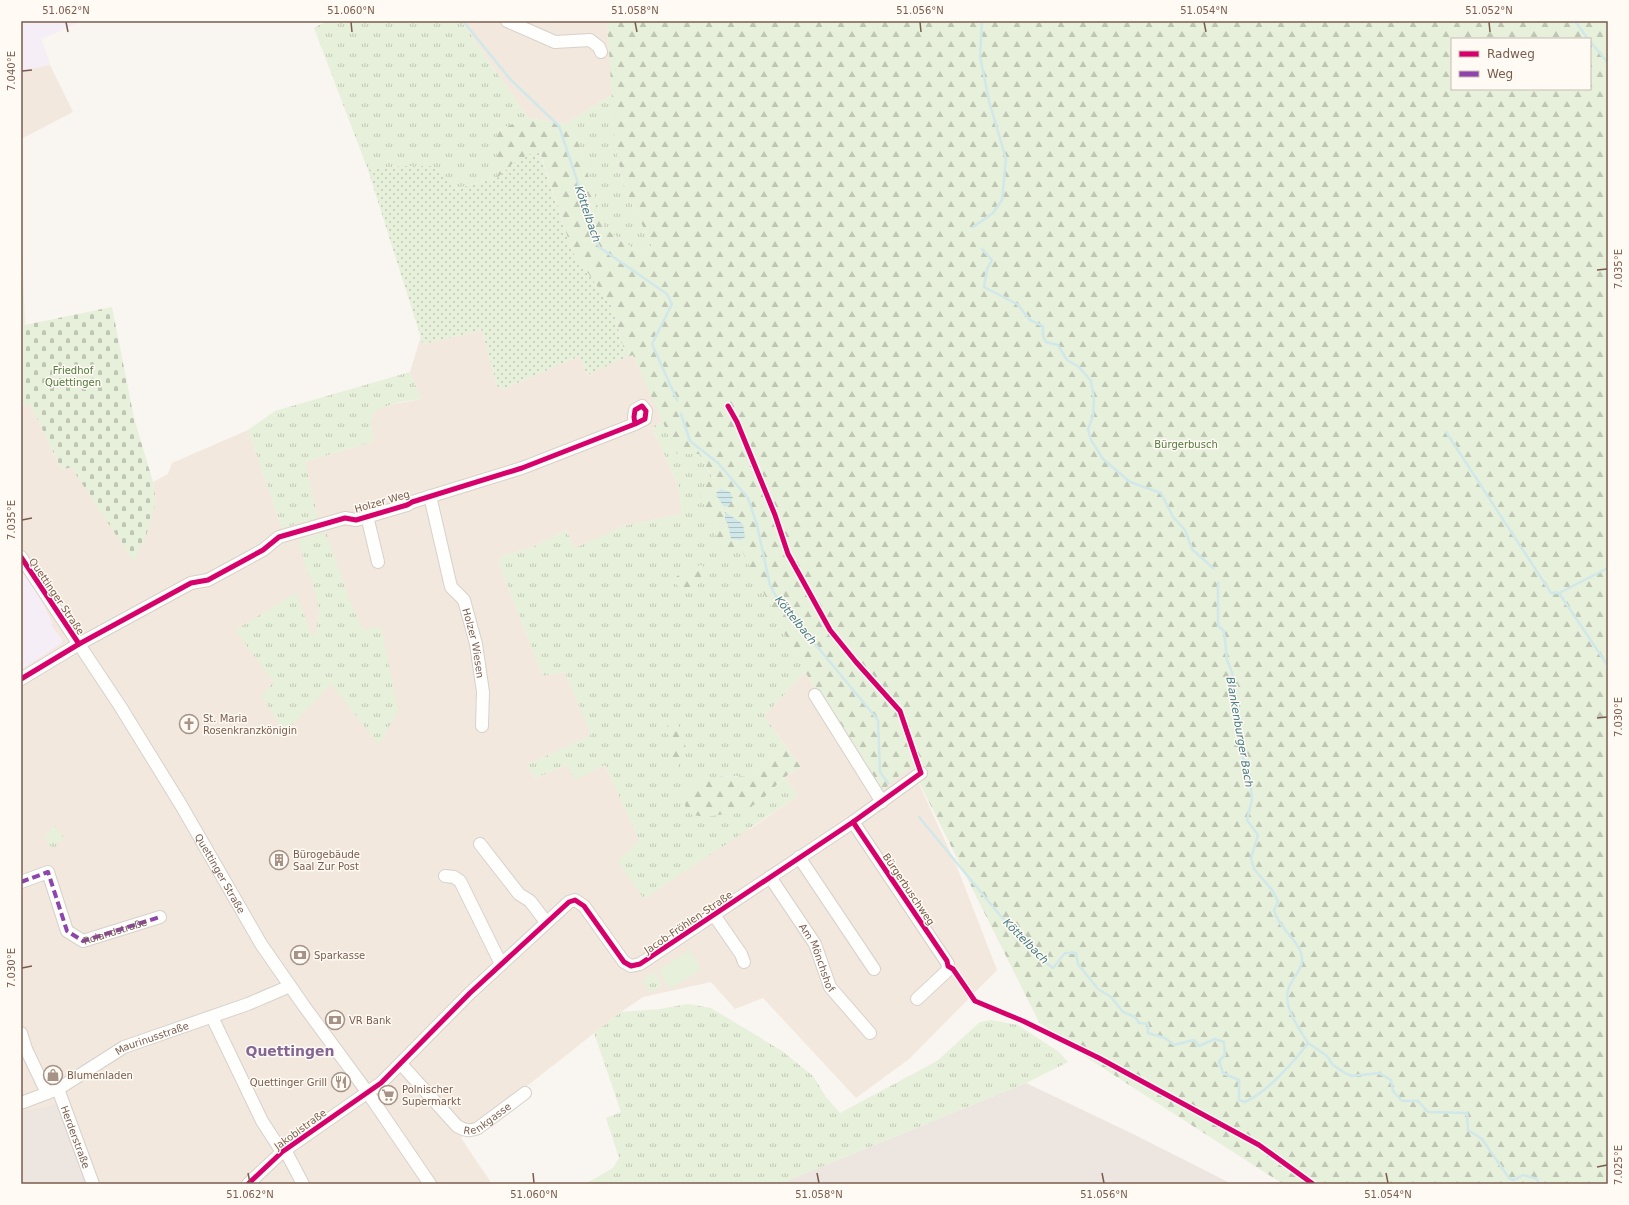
<svg xmlns="http://www.w3.org/2000/svg" width="1629" height="1205" font-family="'DejaVu Sans',sans-serif">
  <style>
    .residential { fill: #f2e8de }
    .industrial { fill: #ede5e0 }
    .education { fill: #f6eef6 }
    .grass { fill: url(#grass-tufts) }
    .forest { fill: url(#forest-firs); fill-rule: evenodd }
    .cemetery { fill: url(#cemetery-stones) }
    .garden { fill: url(#garden-dots) }
    .pitch { fill: #e7f0db }
    .water { fill: url(#water-rules) }
    .lines { fill: none; stroke-linecap: round; stroke-linejoin: round }
    .stream { stroke: #d0e8ea; stroke-width: 2.5 }
    .minor-casing { stroke: #d7d1cb; stroke-width: 14 }
    .minor { stroke: #fefefd; stroke-width: 12 }
    .quiet { stroke: #8e44ad; stroke-width: 4; stroke-dasharray: 8 4; stroke-linecap: butt }
    .cycleway-casing { stroke: #fffaf3; stroke-width: 8 }
    .cycleway { stroke: #d6006c; stroke-width: 5 }
    .ticks { fill: none; stroke: #7a5c4d; stroke-width: 1.5 }
    .labels { text-anchor: middle; stroke-width: 3; stroke-linejoin: round; paint-order: stroke }
    .park-label { font-size: 10px; fill: #537a41; stroke: #fffaf3 }
    .street-label { font-size: 10px; fill: #7a5c4d; stroke: #fffaf3 }
    .poi-label { font-size: 10px; fill: #7a5c4d; stroke: #fffaf3; text-anchor: start }
    .water-label { font-size: 11px; font-style: italic; fill: #437c86; stroke: #fffaf3 }
    .district-label { font-size: 14px; font-weight: bold; fill: #846695; stroke: #fffaf3 }
    .neatline { fill: none; stroke: #7a5c4d; stroke-width: 1.5 }
    .ticks-label { font-size: 10px; text-anchor: middle; fill: #7a5c4d }
  </style>
  <defs>
    <pattern id="grass-tufts" width="24" height="20" patternUnits="userSpaceOnUse"><rect width="24" height="20" fill="#e7f0db"/><path d="M3 7l-1-3M5 7V3M7 7l1-3M15 17l-1-3M17 17v-4M19 17l1-3" fill="none" stroke="#c0c6b4"/></pattern>
    <pattern id="forest-firs" width="22" height="20" patternUnits="userSpaceOnUse"><rect width="22" height="20" fill="#e7f0db"/><path d="M5 1l3.5 6h-7zM16 11l3.5 6h-7z" fill="#c0c6b4"/></pattern>
    <pattern id="cemetery-stones" width="16" height="16" patternUnits="userSpaceOnUse"><rect width="16" height="16" fill="#e7f0db"/><path d="M2 7V4a2 2 0 0 1 4 0v3zM10 15v-3a2 2 0 0 1 4 0v3z" fill="#c0c6b4"/></pattern>
    <pattern id="garden-dots" width="8" height="8" patternUnits="userSpaceOnUse"><rect width="8" height="8" fill="#e7f0db"/><path d="M2 2h.1M6 6h.1" fill="none" stroke="#c0c6b4" stroke-width="1.8" stroke-linecap="round"/></pattern>
    <pattern id="water-rules" width="6" height="5" patternUnits="userSpaceOnUse"><rect width="6" height="5" fill="#d0e8ea"/><path d="M0 2.5h6" fill="none" stroke="#aebfc0"/></pattern>
  </defs>
  <rect width="100%" height="100%" fill="#f9f5f0"/>
  <g class="residential">
    <polygon points="21,21 81,21 41,39 50,65 73,112 21,139"/>
    <polygon points="461,21 607,21 613,94 566,124 528,118"/>
    <polygon points="482,330 497,386 503,389 580,356 587,375 606,365 633,354 664,421 652,427 678,485 682,514 624,526 575,549 566,530 533,547 499,557 503,575 543,676 565,672 592,735 527,765 535,778 567,765 575,779 605,765 640,840 750,829 798,796 785,777 801,767 764,716 805,672 881,791 911,766 957,867 997,970 909,1059 856,1098 763,998 735,1009 711,982 643,997 621,1012 461,1138 492,1184 21,1184 21,398 24,406 30,404 62,470 71,466 156,502 153,482 168,474 172,463 248,430 282,528 305,462 374,441 370,421 375,412 383,406 421,399 410,372 421,336 423,344"/>
  </g>
  <g class="industrial">
    <polygon points="1026,1083 1135,1135 1232,1184 779,1184"/>
    <polygon points="58,1103 90,1184 21,1184 21,1111 42,1108"/>
  </g>
  <g class="education">
    <polygon points="21,21 79,21 79,22 41,39 50,65 22,71"/>
    <polygon points="21,569 39,596 53,624 51,625 62,639 62,643 21,670"/>
  </g>
  <g class="grass">
    <polygon points="327,21 461,21 528,118 497,130 497,178 453,189 432,166 401,166 368,170 314,28"/>
    <polygon points="613,94 615,144 624,188 652,245 640,253 604,228 578,141 566,124"/>
    <polygon points="21,246 22,247 25,325 21,323"/>
    <path d="M410,372L421,399C407,401 371,404 371,422C371,428 373,435 374,441L305,462L318,518L282,528L248,430L275,411Z"/>
    <path d="M664,421L677,454H699L713,479L699,491L742,550L805,672L764,716L787,748L748,777C726,774 712,777 691,786L693,815C736,817 756,807 785,777L798,796L644,899L618,861L639,840L605,765L575,780L567,765L535,778L527,765L591,735L565,672L543,676L503,575L499,557L533,547L566,530L575,548L624,526L682,514L678,485L652,427Z"/>
    <polygon points="326,532 351,603 363,630 381,626 398,710 379,745 331,684 285,732 261,696 274,682 235,630 296,593 312,636 315,636 319,612 312,578 309,578 298,540"/>
    <polygon points="55,826 64,838 53,849 44,837"/>
    <polygon points="654,972 662,985 650,993 642,980"/>
    <polygon points="688,1004 711,1008 782,1051 813,1076 826,1097 840,1113 937,1061 980,1022 991,1020 1018,1025 1059,1052 1068,1062 1026,1083 779,1184 585,1184 613,1168 619,1158 606,1118 621,1112 594,1033 621,1012 660,1009"/>
  </g>
  <g class="forest">
    <path d="M607,21H1608V1184H1283L1089,1059L1039,1022L911,766L881,792L805,672L742,551L721,550L699,491L713,478L699,454H677L633,355L626,357L612,307L572,251L540,152L518,159L497,178V130L528,118L566,124L578,141L604,228L640,253L652,245L624,188L615,144ZM1452,39H1590V89H1452Z"/>
    <polygon points="701,565 706,568 697,586 687,589 679,588 675,582 676,577 687,569"/>
    <polygon points="667,719 676,719 686,748 677,769 670,767"/>
    <path d="M787,748L801,767C796,770 790,773 785,777C773,787 761,804 745,809C732,813 706,819 694,815C689,814 685,809 685,804C679,775 730,775 748,777Z"/>
  </g>
  <polygon class="cemetery" points="112,307 134,418 153,482 156,502 146,536 134,562 71,467 62,470 30,404 24,406 21,398 21,323 25,325"/>
  <polygon class="garden" points="539,151 572,251 612,307 626,357 587,375 580,356 503,389 497,386 482,330 423,344 368,170 401,166 432,166 454,189 497,178 518,159"/>
  <polygon class="pitch" points="690,950 702,969 670,989 658,970"/>
  <g class="water">
    <polygon points="721,489 730,492 733,498 729,506 724,507 717,496 716,493"/>
    <polygon points="725,512 743,524 745,537 741,540 731,539 728,524 725,520"/>
  </g>
  <g class="lines">
    <g class="stream">
      <polyline points="463,21 510,79 559,126 599,247 667,294 672,304 652,344 677,400"/>
      <polyline points="1575,21 1588,39"/>
      <polyline points="1590,41 1608,63"/>
      <polyline points="973,227 993,213 1002,200 1006,159 989,101 980,56 982,21"/>
      <polyline points="982,249 992,260 987,269 984,287 1017,304 1030,320 1043,326 1043,336 1046,342 1058,345 1067,360 1079,367 1091,381 1094,400 1093,416 1088,429 1091,440 1103,459 1130,482 1161,493 1173,517 1185,530 1192,549 1213,568"/>
      <polyline points="681,414 690,441 718,463 748,498 757,525 770,585 777,598 878,720 880,772 888,783"/>
      <polyline points="1446,432 1551,593 1559,593 1608,666"/>
      <path d="M1218,583V626L1224,631L1227,660L1232,672L1241,724L1244,762L1250,775L1252,799L1247,820L1258,835L1251,858L1254,869L1273,891L1278,902L1274,910C1278,928 1301,942 1302,958C1303,968 1295,975 1291,983C1279,1002 1298,1027 1308,1043"/>
      <polyline points="1559,593 1608,568"/>
      <path d="M919,817L999,914L1043,960L1053,968L1065,953H1076L1078,964L1098,989L1111,997L1123,1012L1135,1017L1139,1023L1148,1024V1033L1165,1038L1174,1045L1194,1040L1199,1046L1215,1039L1224,1042L1225,1055L1219,1061L1223,1073L1239,1080V1100L1245,1102C1266,1093 1294,1062 1308,1043L1327,1056L1333,1065L1345,1073L1352,1076L1379,1073L1391,1080L1393,1091L1402,1101H1418L1428,1112L1467,1113L1468,1130L1482,1139L1509,1178L1514,1180L1523,1175L1537,1179L1539,1184"/>
    </g>
    <defs>
      <g id="minor">
        <polyline points="507,21 555,42 590,40 599,47 601,52"/>
        <path id="s1" d="M430,496L451,587L464,600L476,644L483,692L482,726"/>
        <polyline points="367,516 378,562"/>
        <path id="s2" d="M21,557L120,706L181,805L261,944L304,1006L368,1093L430,1184"/>
        <polyline points="21,679 79,644 191,583 208,580 263,550 279,537 345,518 356,520 407,505 412,502 522,468 635,424 645,419 646,411 642,406 635,410 634,417 635,424"/>
        <polyline points="815,695 882,802"/>
        <polyline points="853,822 948,964 947,971 917,999"/>
        <polyline points="480,844 519,894 530,901 546,922"/>
        <polyline points="799,857 874,969"/>
        <polyline points="445,876 454,877 460,881 501,964"/>
        <path id="s3" d="M770,877L815,944L830,987L870,1033"/>
        <path id="s4" d="M21,882L48,872L67,931L83,941L160,917"/>
        <polyline points="714,915 741,954 744,962"/>
        <polyline points="212,1017 262,1121 282,1152"/>
        <polyline points="21,1033 26,1049 47,1093"/>
        <path id="s5" d="M401,1064L457,1126C464,1130 470,1132 478,1128L525,1093"/>
        <path id="s6" d="M58,1089L93,1184"/>
        <path id="s7" d="M21,1103L58,1089L124,1047L248,1004L290,986"/>
        <polyline points="285,1150 303,1184"/>
        <polyline points="248,1184 282,1152 381,1083 470,993 569,902 575,900 584,906 624,962 631,966 640,964 853,822 921,773"/>
      </g>
    </defs>
    <use href="#minor" class="minor-casing"/>
    <use href="#minor" class="minor"/>
    <polyline class="quiet" points="21,882 48,872 67,931 83,941 160,917"/>
    <defs>
      <g id="cycleway">
        <polyline points="21,557 79,644"/>
        <polyline points="21,679 79,644 191,583 208,580 263,550 279,537 345,518 356,520 407,505 412,502 522,468 635,424 645,419 646,411 642,406 635,410 634,417 635,424"/>
        <polyline points="853,822 947,961 948,966 953,969 975,1001 1023,1021 1099,1058 1259,1145 1313,1184"/>
        <polyline points="248,1184 282,1152 381,1083 470,993 569,902 575,900 584,906 624,962 631,966 640,964 853,822 921,773 900,711 856,662 830,630 788,554 775,515 737,422 728,406"/>
      </g>
    </defs>
    <use href="#cycleway" class="cycleway-casing"/>
    <use href="#cycleway" class="cycleway"/>
  </g>
  <path class="ticks" d="M66,22L68,32M351,22L352,32M635,22L637,32M920,22L921,32M1204,22L1206,32M1489,22L1490,32M22,71L32,70M1597,270L1607,269M22,520L32,518M1597,718L1607,717M22,968L32,966M1597,1167L1607,1165M248,1173L250,1183M533,1173L534,1183M817,1173L819,1183M1102,1173L1104,1183M1386,1173L1388,1183"/>
  <defs>
    <symbol id="church-ring" viewBox="-11 -11 22 22"><circle r="9.5" fill="#fffaf3" stroke="#a69286" stroke-width="1.5"/><path d="M-1.2-6h2.4v3.5h3.3v2.4h-3.3V6h-2.4V-.1h-3.3v-2.4h3.3Z" fill="#a69286"/></symbol>
    <symbol id="building-ring" viewBox="-11 -11 22 22"><circle r="9.5" fill="#fffaf3" stroke="#a69286" stroke-width="1.5"/><path d="M-4-6H4V6H1V3H-1V6H-4ZM-2.5-4.3h1.7v1.8h-1.7ZM.8-4.3h1.7v1.8H.8ZM-2.5-1h1.7V.8h-1.7ZM.8-1h1.7V.8H.8Z" fill="#a69286"/></symbol>
    <symbol id="bank-ring" viewBox="-11 -11 22 22"><circle r="9.5" fill="#fffaf3" stroke="#a69286" stroke-width="1.5"/><path d="M-6-4H6V4H-6ZM0-2.3a2.3 2.3 0 1 0 0 4.6a2.3 2.3 0 1 0 0-4.6Z" fill="#a69286"/></symbol>
    <symbol id="shop-ring" viewBox="-11 -11 22 22"><circle r="9.5" fill="#fffaf3" stroke="#a69286" stroke-width="1.5"/><path d="M-5-2.5h2.3a2.7 3.5 0 0 1 5.4 0H5L5.5 6h-11ZM-1.5-2.5h3a1.5 2.3 0 0 0-3 0Z" fill="#a69286"/></symbol>
    <symbol id="restaurant-ring" viewBox="-11 -11 22 22"><circle r="9.5" fill="#fffaf3" stroke="#a69286" stroke-width="1.5"/><path d="M-5-6h1v4h1v-4h1v4h1v-4h1v5L-1.5 .5V6h-2V.5L-5-1ZM5-6V6H3V1.5H1.5Q1.5-4 5-6Z" fill="#a69286"/></symbol>
    <symbol id="supermarket-ring" viewBox="-11 -11 22 22"><circle r="9.5" fill="#fffaf3" stroke="#a69286" stroke-width="1.5"/><path d="M-6-5.5h2.5l.6 2H6L4.5 2H-2.5L-4.4-4H-6ZM-1.5 3.2a1.3 1.3 0 1 0 .1 0ZM3 3.2a1.3 1.3 0 1 0 .1 0Z" fill="#a69286"/></symbol>
  </defs>
  <g fill-rule="evenodd">
    <use href="#church-ring" x="178" y="713" width="22" height="22"/>
    <use href="#building-ring" x="268" y="849" width="22" height="22"/>
    <use href="#bank-ring" x="289" y="944" width="22" height="22"/>
    <use href="#bank-ring" x="324" y="1009" width="22" height="22"/>
    <use href="#shop-ring" x="42" y="1064" width="22" height="22"/>
    <use href="#restaurant-ring" x="330" y="1071" width="22" height="22"/>
    <use href="#supermarket-ring" x="377" y="1084" width="22" height="22"/>
  </g>
  <g class="labels">
    <g class="park-label">
      <text x="73" y="374">Friedhof<tspan x="73" dy="12">Quettingen</tspan></text>
      <text x="1186" y="448">Bürgerbusch</text>
    </g>
    <g class="street-label">
      <text transform="translate(382 501) rotate(-16)" y="4">Holzer Weg</text>
      <text transform="translate(57 596) rotate(56)" y="4">Quettinger Straße</text>
      <text dy="4" stroke="none"><textPath href="#s1" startOffset="156">Holzer Wiesen</textPath></text>
      <text dy="4" stroke="none"><textPath href="#s2" startOffset="374">Quettinger Straße</textPath></text>
      <text transform="translate(909 889) rotate(56)" y="4">Bürgerbuschweg</text>
      <text transform="translate(688 922) rotate(-34)" y="4">Jacob-Fröhlen-Straße</text>
      <text dy="4" stroke="none"><textPath href="#s4" startOffset="143">Rolandstraße</textPath></text>
      <text dy="4" stroke="none"><textPath href="#s3" startOffset="94">Am Mönchshof</textPath></text>
      <text dy="4" stroke="none"><textPath href="#s7" startOffset="147">Maurinusstraße</textPath></text>
      <text dy="4" stroke="none"><textPath href="#s5" startOffset="118">Renkgasse</textPath></text>
      <text transform="translate(300 1129) rotate(-36)" y="4">Jakobistraße</text>
      <text dy="4" stroke="none"><textPath href="#s6" startOffset="51">Herderstraße</textPath></text>
    </g>
    <g class="poi-label">
      <text x="203" y="722">St. Maria<tspan x="203" dy="12">Rosenkranzkönigin</tspan></text>
      <text x="293" y="858">Bürogebäude<tspan x="293" dy="12">Saal Zur Post</tspan></text>
      <text x="314" y="959">Sparkasse</text>
      <text x="349" y="1024">VR Bank</text>
      <text x="67" y="1079">Blumenladen</text>
      <text x="327" y="1086" text-anchor="end">Quettinger Grill</text>
      <text x="402" y="1093">Polnischer<tspan x="402" dy="12">Supermarkt</tspan></text>
    </g>
    <g class="water-label">
      <text transform="translate(588 214) rotate(71)" y="4">Köttelbach</text>
      <text transform="translate(796 620) rotate(51)" y="4">Köttelbach</text>
      <text transform="translate(1240 732) rotate(80)" y="4">Blankenburger Bach</text>
      <text transform="translate(1026 941) rotate(45)" y="4">Köttelbach</text>
    </g>
    <g class="district-label">
      <text x="290" y="1056">Quettingen</text>
    </g>
  </g>
  <rect width="1629" height="1205" fill="none" stroke="#fffaf3" stroke-width="44"/>
  <rect x="1451" y="38" width="140" height="52" fill="#fffaf3" stroke="#cabbb1"/>
  <rect x="1459" y="51" width="20" height="6" fill="#d6006c" stroke="#cabbb1"/>
  <text x="1487" y="58" font-size="12" fill="#7a5c4d">Radweg</text>
  <rect x="1459" y="71" width="20" height="6" fill="#8e44ad" stroke="#cabbb1"/>
  <text x="1487" y="78" font-size="12" fill="#7a5c4d">Weg</text>
  <rect x="22" y="22" width="1585" height="1161" class="neatline"/>
  <g class="ticks-label">
    <text x="66" y="14">51.062°N</text>
    <text x="351" y="14">51.060°N</text>
    <text x="635" y="14">51.058°N</text>
    <text x="920" y="14">51.056°N</text>
    <text x="1204" y="14">51.054°N</text>
    <text x="1489" y="14">51.052°N</text>
    <text transform="translate(11 71) rotate(-90)" y="4">7.040°E</text>
    <text transform="translate(1618 269) rotate(-90)" y="4">7.035°E</text>
    <text transform="translate(11 520) rotate(-90)" y="4">7.035°E</text>
    <text transform="translate(1618 717) rotate(-90)" y="4">7.030°E</text>
    <text transform="translate(11 968) rotate(-90)" y="4">7.030°E</text>
    <text transform="translate(1618 1165) rotate(-90)" y="4">7.025°E</text>
    <text x="250" y="1198">51.062°N</text>
    <text x="534" y="1198">51.060°N</text>
    <text x="819" y="1198">51.058°N</text>
    <text x="1104" y="1198">51.056°N</text>
    <text x="1388" y="1198">51.054°N</text>
  </g>
</svg>
